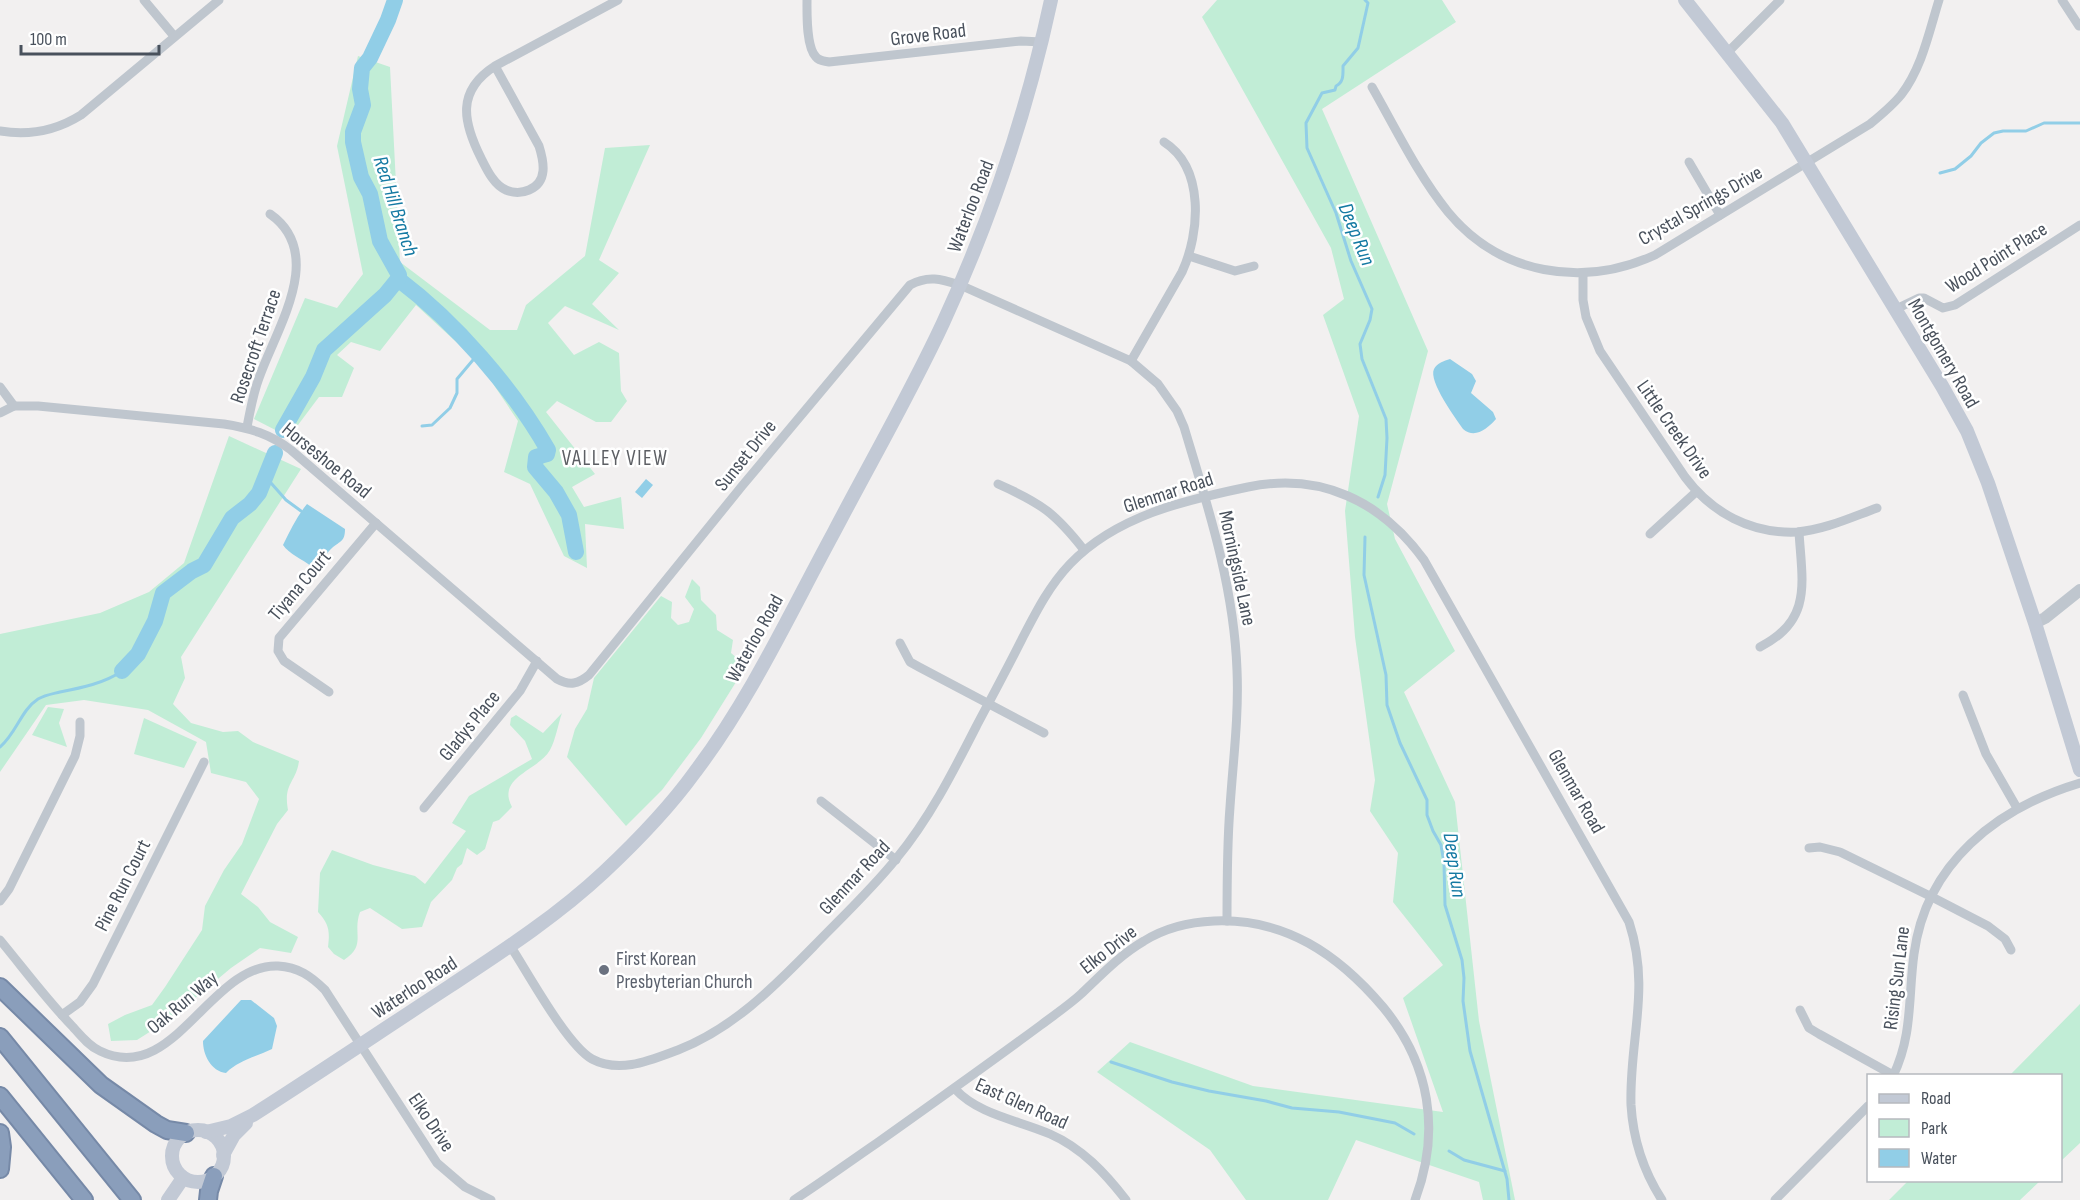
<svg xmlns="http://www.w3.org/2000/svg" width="2080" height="1200" font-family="'Sofia Sans Condensed',sans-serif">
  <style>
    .green { fill: #c1edd6 }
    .water { fill: #91cee7 }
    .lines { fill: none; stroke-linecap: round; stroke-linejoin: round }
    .stream { stroke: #91cee7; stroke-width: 3 }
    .river { stroke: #91cee7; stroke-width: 16 }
    .motorway-casing { stroke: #7689a7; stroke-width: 20 }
    .minor { stroke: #bfc6ce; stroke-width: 9 }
    .tertiary { stroke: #bfc6ce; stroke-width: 12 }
    .secondary { stroke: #c2c9d5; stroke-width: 14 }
    .motorway { stroke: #8a9ebb; stroke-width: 16 }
    .worship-dot { fill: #6b7280; stroke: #fff; stroke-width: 2 }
    .labels { text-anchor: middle; stroke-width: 5; stroke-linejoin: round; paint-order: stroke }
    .street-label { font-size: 20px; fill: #49515c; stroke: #fff }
    .worship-label { font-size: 20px; fill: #5b616d; stroke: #fff; text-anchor: start }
    .water-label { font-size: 21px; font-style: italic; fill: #157aa3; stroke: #fff }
    .neighbourhood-label { font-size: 21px; letter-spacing: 1.5px; fill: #5d5f64; stroke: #fff }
  </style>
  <rect width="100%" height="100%" fill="#f2f0f0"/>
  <g class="green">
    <polygon points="1217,0 1442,0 1456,22 1322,109 1428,351 1387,504 1395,539 1455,651 1404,692 1455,802 1479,1021 1515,1200 1483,1200 1479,1182 1356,1140 1328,1200 1246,1200 1210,1150 1097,1072 1130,1042 1253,1086 1443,1112 1403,998 1443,965 1393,902 1398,853 1370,811 1375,780 1355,637 1345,511 1359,416 1323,315 1344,299 1331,248 1202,17"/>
    <polygon points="358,56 390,67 400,262 490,330 517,330 526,305 585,256 605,148 650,145 599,260 619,273 592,304 619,330 565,306 548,323 574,355 599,342 619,353 621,391 627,401 611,422 596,422 557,401 546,412 595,474 572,487 584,507 621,497 624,529 585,524 587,568 564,556 530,484 504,472 518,421 479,363 416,305 380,351 351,342 337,355 354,368 342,397 319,397 289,437 254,419 305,298 337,308 363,274 337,146"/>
    <path d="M229,436L301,469L181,657L185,678L173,704L191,723L223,732L238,731L253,742L299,761C296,783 283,783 288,810L277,824L241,894L258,907L270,922L298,937L291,953L260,948L231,968L170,1019L137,1040L111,1041L108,1024L125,1015L152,1005L165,987L202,930L205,906L224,870L242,844L259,799L246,782L211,773L206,742L148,710L84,700L46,705L0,772V634L100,613L149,592L184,563Z"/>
    <polygon points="692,579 700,587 701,600 716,615 717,630 733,640 731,653 746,666 701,738 662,790 626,826 567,757 575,729 587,709 594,678 661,596 672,602 671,618 678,625 689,622 694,609 685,597"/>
    <polygon points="48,707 64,709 59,723 67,747 32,735"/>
    <path d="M562,713C558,724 556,739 550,750C538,771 496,777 512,807L499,820L493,822L485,849L477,855L467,848L462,864L457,868L452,880L431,902L422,927L402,929L370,908L360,912C352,934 367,945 344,960L334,954L328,947C330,931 329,924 318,912L320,873L332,850L373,865L415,876L425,884L466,831L452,823L469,796L532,759L525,741L510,725L511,718L516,715L543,733Z"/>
    <polygon points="144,718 197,742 184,768 134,754"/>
    <polygon points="2080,1004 2080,1143 2061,1161 2060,1076 2010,1075"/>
    <polygon points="1908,1181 1908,1180 2040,1181 2020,1200 1889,1200"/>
  </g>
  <g class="water">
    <path d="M1450,359L1472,374L1476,381L1471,393L1493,412L1496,419C1487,429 1475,439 1463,429C1456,419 1428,381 1434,369C1437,363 1444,361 1450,359Z"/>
    <polygon points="646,479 653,485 642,498 635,492"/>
    <path d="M307,504L345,529C345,542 340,541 332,548C327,552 323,560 320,565L311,566C302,559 289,554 283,545C290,531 297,516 307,504Z"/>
    <path d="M241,1000H251L274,1018L277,1026L272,1049C256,1057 239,1060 226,1073C211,1071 203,1055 203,1041Z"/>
  </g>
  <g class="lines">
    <g class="stream">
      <path d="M1365,0L1368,3L1358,48L1343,66C1343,74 1344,82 1336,86L1335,90L1322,93L1306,123L1307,148L1336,213L1351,261L1372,309L1370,320L1360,344L1362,359L1386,419L1387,438L1385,475L1378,497"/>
      <polyline points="1940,173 1955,169 1971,156 1981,143 1994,133 2003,131 2026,131 2044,123 2080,123"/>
      <polyline points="422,426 432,425 450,408 457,393 457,379 478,354"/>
      <polyline points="266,480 271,483 286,500 301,511"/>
      <polyline points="1365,537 1364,575 1386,675 1387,705 1400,743 1427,800 1427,815 1433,831 1441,845 1444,863 1445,905 1462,960 1464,978 1463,1001 1470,1051 1507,1179 1509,1200"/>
      <path d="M0,747C16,734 21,710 38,699C45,695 52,694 60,692C81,688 105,683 122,671"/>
      <polyline points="1111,1062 1172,1082 1209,1091 1266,1101 1292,1108 1339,1112 1395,1123 1414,1134"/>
      <polyline points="1449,1151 1464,1160 1505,1171"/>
    </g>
    <g class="river">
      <path d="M398,279C455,322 512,387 548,450L547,454L536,457L535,467L556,492L569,515L576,552"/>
      <polyline points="283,430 313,377 324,350 385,295 398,279 399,275 380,241 370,194 361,177 353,142 353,132 363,105 360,89 362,68 370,58 388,20 395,0"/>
      <polyline points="122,671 138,654 155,621 163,593 192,571 204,565 232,518 250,504 259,493 275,453"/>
    </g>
    <defs>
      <g id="motorway">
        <polyline points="0,987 101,1085 156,1124 167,1130 186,1133"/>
        <polyline points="0,1037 132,1200"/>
        <polyline points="0,1096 84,1200"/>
        <polyline points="0,1133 2,1147 0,1169"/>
        <polyline points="208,1200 209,1191 214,1176"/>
      </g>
    </defs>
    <use href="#motorway" class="motorway-casing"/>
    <g class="minor">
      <polyline points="144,0 174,36"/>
      <path d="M807,0C807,14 806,47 816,57C819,61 824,61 829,62L1021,41L1042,42"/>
      <polyline points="2062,0 2079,26"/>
      <polyline points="1727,53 1780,0"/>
      <path d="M495,66L539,146C544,162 548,182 529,190C522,193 513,193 506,190C494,185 487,170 481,158C463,122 456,91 495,66L618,0"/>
      <path d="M1372,87C1396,129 1418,175 1448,212C1500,275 1583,288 1655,255L1870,124C1881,115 1892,106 1901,95C1922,68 1929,32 1939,0"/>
      <path d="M0,131C29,136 57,130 81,115L219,0"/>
      <polyline points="1689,162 1720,215"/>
      <polyline points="1189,256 1235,271 1254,266"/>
      <path d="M1583,273V300L1586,317L1600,351L1685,477C1712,513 1751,534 1797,532C1824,530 1852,517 1877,508"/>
      <polyline points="1896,309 1919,298 1924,298 1943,308 1955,305 2080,225"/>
      <path d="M1131,361L1182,272C1200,233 1205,168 1164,142"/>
      <polyline points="0,387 14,406"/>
      <path d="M0,413L14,406H38L224,424C250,428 270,434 291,450L557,679C570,686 578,684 589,675L742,486L910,285C928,275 941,279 960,285L1131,361L1158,384L1177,411L1184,427C1208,507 1234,586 1237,670C1239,716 1233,761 1230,807C1227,845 1227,883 1227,921"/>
      <path d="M247,427C250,411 253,394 259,378C276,329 327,254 270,214"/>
      <path d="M998,484C1041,503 1055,513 1084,550"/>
      <polyline points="1650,534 1696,492"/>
      <polyline points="900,643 910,662 919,667 1044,733"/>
      <path d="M1760,647C1813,620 1802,582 1799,532"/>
      <polyline points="329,692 284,661 278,651 279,638 376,523"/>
      <polyline points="1963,695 1986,754 2017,808"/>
      <polyline points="821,801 896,860"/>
      <polyline points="424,808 520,691 537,661"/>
      <polyline points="1809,848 1820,847 1840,852 1932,897 1988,926 2005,939 2011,950"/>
      <polyline points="0,901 9,889 75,756 80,736 80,722"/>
      <path d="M0,940C24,969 47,1000 73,1027C81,1036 89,1046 100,1051C174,1087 210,963 278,966C298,967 311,976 325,990L437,1163L465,1187L491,1200"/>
      <path d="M511,947C528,973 567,1045 592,1059C620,1074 651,1060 678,1050C732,1029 773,988 813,947C841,918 871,890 896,859C930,818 954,770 978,723C993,695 1008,667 1022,639C1036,612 1049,586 1070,564C1116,516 1185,500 1248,487C1321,472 1381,501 1424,560L1629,922C1651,990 1629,1039 1631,1105C1633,1138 1644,1172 1662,1200"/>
      <polyline points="1800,1010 1809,1028 1819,1034 1893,1075"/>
      <polyline points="62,1015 80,1002 93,984 204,762"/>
      <path d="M1893,1076C1913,1035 1908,997 1914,954C1926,863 1997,808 2080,783"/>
      <path d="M955,1089C979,1115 1018,1120 1050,1134C1082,1148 1105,1173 1126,1200"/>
      <path d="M794,1200C822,1182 849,1162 877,1143C932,1104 987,1065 1041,1025C1054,1015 1069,1005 1081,994C1101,975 1120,955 1144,941C1165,928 1189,922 1214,921C1285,918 1338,954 1383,1007C1430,1064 1441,1131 1415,1200"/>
      <polyline points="1775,1200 1868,1106"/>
    </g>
    <polyline class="tertiary" points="2035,623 2045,618 2080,590"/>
    <g class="secondary">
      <polyline points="1685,0 1782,123 1942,386 1967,431 1988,483 2035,623 2080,770"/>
      <circle cx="198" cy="1156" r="26"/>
      <path d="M206,1132L231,1126L253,1115C319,1073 384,1029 450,986C503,951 557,916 604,872C636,842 669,808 695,772C751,698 790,613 834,532C870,463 910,394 943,323C991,219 1027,112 1051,0"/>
      <polyline points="223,1155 234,1135 246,1123"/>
      <polyline points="168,1200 183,1178"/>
    </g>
    <use href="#motorway" class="motorway"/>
  </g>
  <circle class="worship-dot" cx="604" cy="970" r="6"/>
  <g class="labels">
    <g class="street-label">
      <text transform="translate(928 34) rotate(-7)" y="7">Grove Road</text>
      <text transform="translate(1700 205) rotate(-30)" y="7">Crystal Springs Drive</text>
      <text transform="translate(970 206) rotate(-69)" y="7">Waterloo Road</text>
      <text transform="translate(1996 257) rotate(-32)" y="7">Wood Point Place</text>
      <text transform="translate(255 346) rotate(-71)" y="7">Rosecroft Terrace</text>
      <text transform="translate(1944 353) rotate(60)" y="7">Montgomery Road</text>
      <text transform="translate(1675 429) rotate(55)" y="7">Little Creek Drive</text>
      <text transform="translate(745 455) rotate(-51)" y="7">Sunset Drive</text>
      <text transform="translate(327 460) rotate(39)" y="7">Horseshoe Road</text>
      <text transform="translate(1168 492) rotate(-18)" y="7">Glenmar Road</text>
      <text transform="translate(1238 568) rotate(78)" y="7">Morningside Lane</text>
      <text transform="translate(299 585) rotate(-50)" y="7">Tiyana Court</text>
      <text transform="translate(754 638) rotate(-61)" y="7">Waterloo Road</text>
      <text transform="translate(469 725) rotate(-51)" y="7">Gladys Place</text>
      <text transform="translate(1577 791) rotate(60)" y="7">Glenmar Road</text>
      <text transform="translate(854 877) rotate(-47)" y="7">Glenmar Road</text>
      <text transform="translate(122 885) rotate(-63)" y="7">Pine Run Court</text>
      <text transform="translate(1108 949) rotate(-38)" y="7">Elko Drive</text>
      <text transform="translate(1896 978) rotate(-83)" y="7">Rising Sun Lane</text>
      <text transform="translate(414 987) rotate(-33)" y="7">Waterloo Road</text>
      <text transform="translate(182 1002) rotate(-40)" y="7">Oak Run Way</text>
      <text transform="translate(1022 1103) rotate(24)" y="7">East Glen Road</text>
      <text transform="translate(432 1122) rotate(56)" y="7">Elko Drive</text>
    </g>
    <g class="worship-label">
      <text x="616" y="965">First Korean<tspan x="616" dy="23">Presbyterian Church</tspan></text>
    </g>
    <g class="water-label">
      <text transform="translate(396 206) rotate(72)" y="7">Red Hill Branch</text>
      <text transform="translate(1357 234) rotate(68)" y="7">Deep Run</text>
      <text transform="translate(1455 865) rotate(82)" y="7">Deep Run</text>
    </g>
    <g class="neighbourhood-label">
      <text x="615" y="465">VALLEY VIEW</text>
    </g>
  </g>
  <rect x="1867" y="1074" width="195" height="108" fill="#ffffff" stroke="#b6b9be" stroke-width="1.5"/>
  <rect x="1879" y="1094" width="30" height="9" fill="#c2c9d5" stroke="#b6b9be" stroke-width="1.5"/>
  <text x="1921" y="1104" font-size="18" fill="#49515c">Road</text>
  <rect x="1879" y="1119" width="30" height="18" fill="#c1edd6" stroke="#b6b9be" stroke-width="1.5"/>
  <text x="1921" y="1134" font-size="18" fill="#49515c">Park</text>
  <rect x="1879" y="1149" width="30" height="18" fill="#91cee7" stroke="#b6b9be" stroke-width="1.5"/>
  <text x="1921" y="1164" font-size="18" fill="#49515c">Water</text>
  <path d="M21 45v9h138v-9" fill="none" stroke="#49515c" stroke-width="3"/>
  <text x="30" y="45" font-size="18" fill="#49515c" stroke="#ffffff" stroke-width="4.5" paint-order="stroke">100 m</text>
</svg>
